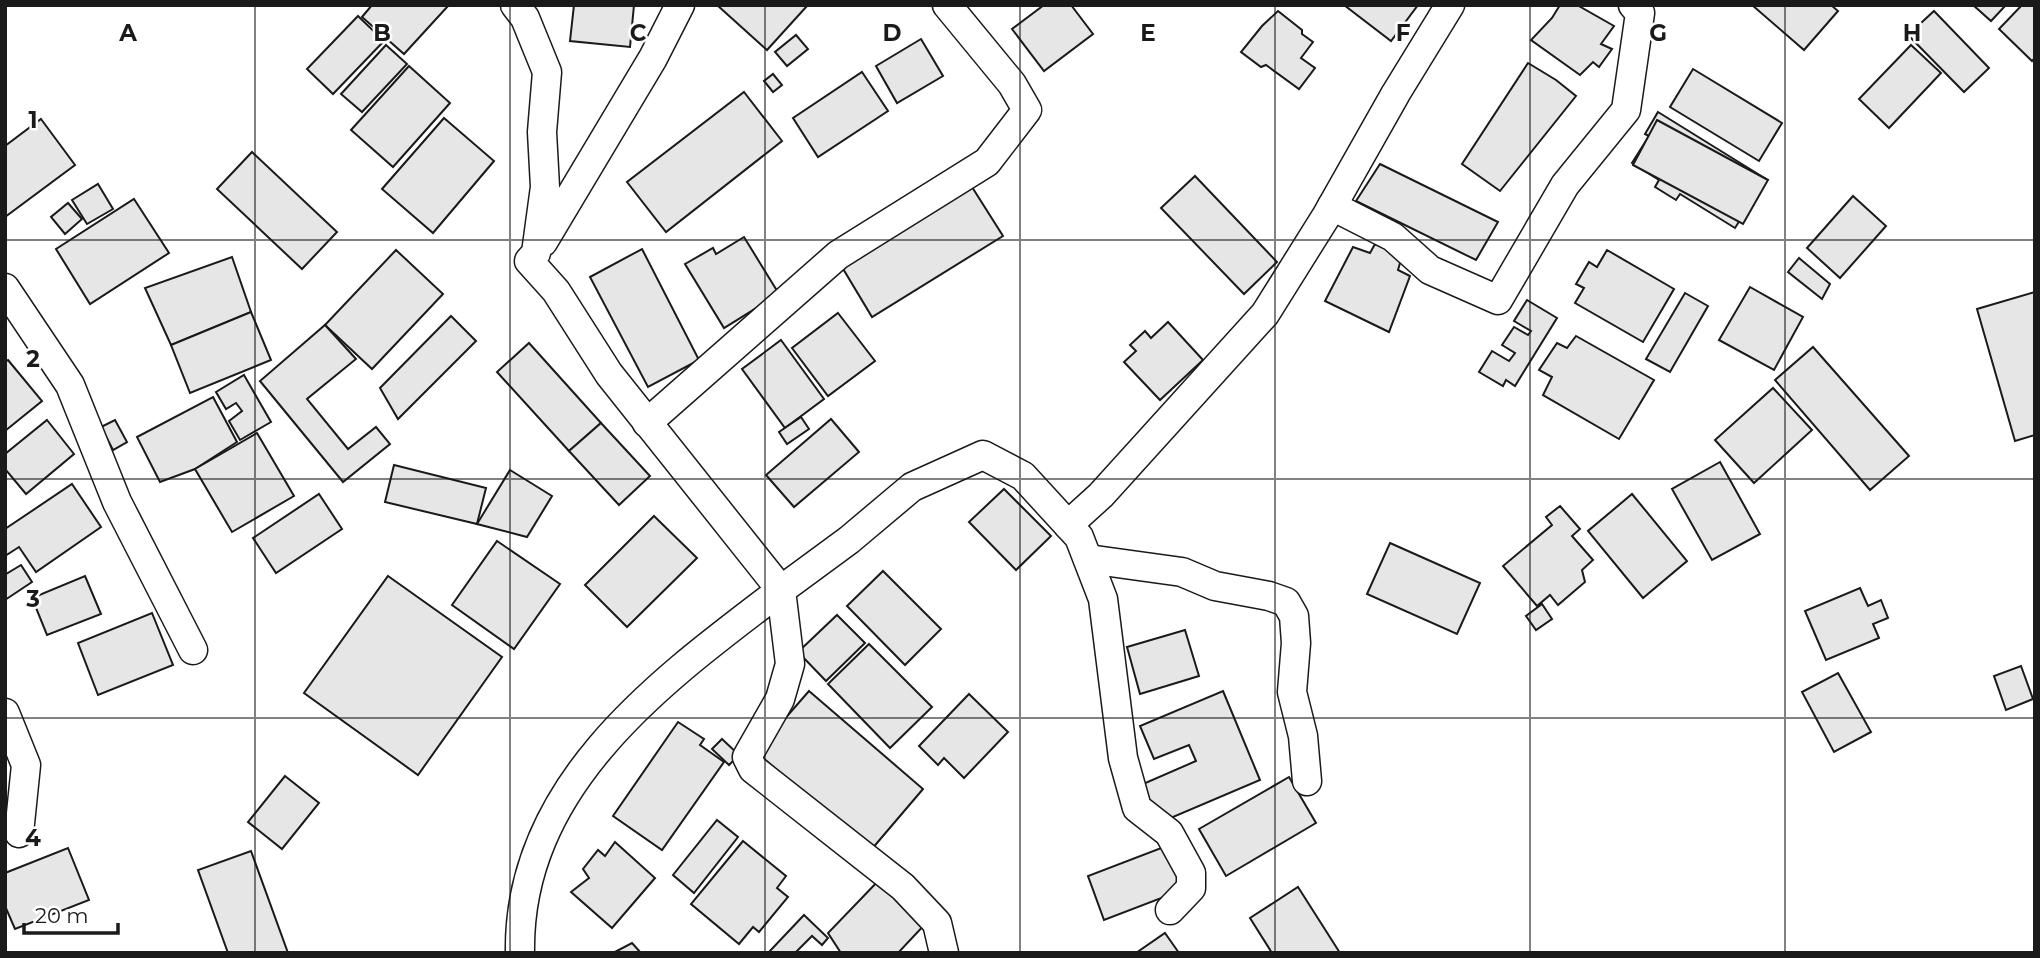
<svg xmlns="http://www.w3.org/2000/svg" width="2040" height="958" font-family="Montserrat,sans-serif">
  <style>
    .building { fill: #e6e6e6; stroke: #1a1a1a; stroke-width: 2 }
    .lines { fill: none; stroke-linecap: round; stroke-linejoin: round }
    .street-casing { stroke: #1a1a1a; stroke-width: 31 }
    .street { stroke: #fff; stroke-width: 28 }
    .grid { fill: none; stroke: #1a1a1a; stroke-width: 2; stroke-opacity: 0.55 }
    .grid-label { font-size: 23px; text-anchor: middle; font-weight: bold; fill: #1a1a1a; stroke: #fff; stroke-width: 5; stroke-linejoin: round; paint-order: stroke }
  </style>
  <rect width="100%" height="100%" fill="#fff"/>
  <g class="building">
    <polygon points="372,5 446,5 448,6 404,54 362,17"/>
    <polygon points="574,5 634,5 630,47 570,41"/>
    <polygon points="717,5 806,5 807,6 767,50"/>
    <polygon points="1044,5 1071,5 1093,34 1044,71 1012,29"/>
    <polygon points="1344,5 1418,5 1391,41"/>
    <polygon points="1560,5 1577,5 1614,26 1601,44 1612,49 1599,67 1593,62 1580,75 1531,40 1552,18"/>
    <polygon points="1752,5 1831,5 1838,11 1804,50"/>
    <polygon points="1973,5 2006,5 1991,21"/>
    <polygon points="2022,5 2035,5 2035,58 2032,61 1999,29"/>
    <polygon points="1278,11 1302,30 1302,34 1313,42 1301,58 1315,68 1299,89 1266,65 1261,67 1241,52 1262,26"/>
    <polygon points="1934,11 1989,68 1964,92 1908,35"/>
    <polygon points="358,16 384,41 333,94 307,69"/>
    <polygon points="796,35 808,49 787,66 775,52"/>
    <polygon points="921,39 943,76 897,103 876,66"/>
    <polygon points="386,45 407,64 362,112 341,94"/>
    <polygon points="1911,45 1941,73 1889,128 1859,99"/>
    <polygon points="1528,63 1556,80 1576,96 1500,191 1462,164"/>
    <polygon points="409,66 450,103 393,167 351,130"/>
    <polygon points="1693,69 1782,123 1759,161 1670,107"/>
    <polygon points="862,72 888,111 818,157 793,118"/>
    <polygon points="773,74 782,85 773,92 764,81"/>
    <polygon points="744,92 782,141 666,232 627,182"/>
    <polygon points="1658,112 1766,179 1735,228 1680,194 1676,200 1655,187 1659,180 1632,163 1649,136 1645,134"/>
    <polygon points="444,118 494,161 433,233 382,189"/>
    <polygon points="41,119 75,165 5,217 5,146"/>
    <polygon points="1657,120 1768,180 1743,224 1633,165"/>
    <polygon points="252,152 337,232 302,269 217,189"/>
    <polygon points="1380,164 1498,222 1476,260 1356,201"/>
    <polygon points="1195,176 1277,262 1244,294 1161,208"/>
    <polygon points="98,184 113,209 87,224 72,200"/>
    <polygon points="972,187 1003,236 872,317 842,267"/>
    <polygon points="1853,196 1886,226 1840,278 1807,248"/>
    <polygon points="134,199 169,253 90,304 56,249"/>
    <polygon points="68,203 82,219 65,234 51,217"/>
    <polygon points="744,237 779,294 724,328 685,264 713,248 716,254"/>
    <polygon points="1375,244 1402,256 1398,270 1410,276 1389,332 1325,301 1353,247 1370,253"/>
    <polygon points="642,249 699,360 648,387 590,277"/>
    <polygon points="396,250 443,294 372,369 325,325"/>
    <polygon points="1607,250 1674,289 1643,342 1575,303 1584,288 1576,284 1589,262 1597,267"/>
    <polygon points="232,257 251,312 171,345 145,288"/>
    <polygon points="1799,258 1830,284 1822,299 1788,272"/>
    <polygon points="1750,287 1803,317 1774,370 1719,340"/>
    <polygon points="2035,292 2035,435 2015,441 1977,309"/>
    <polygon points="1685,293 1708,306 1670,372 1646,359"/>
    <polygon points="1527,300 1557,318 1515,386 1506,380 1503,386 1479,372 1492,351 1509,361 1515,353 1502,345 1514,327 1528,335 1531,331 1514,321"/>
    <polygon points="251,312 271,360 190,393 171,345"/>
    <polygon points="838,313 875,361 828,396 792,348"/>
    <polygon points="451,316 476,341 398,419 380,388"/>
    <polygon points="1168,322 1203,360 1160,400 1124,362 1136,351 1130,345 1145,331 1151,338"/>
    <polygon points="325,325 356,359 307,399 348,449 376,427 390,444 343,482 260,381"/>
    <polygon points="1576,336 1654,380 1619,439 1543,395 1552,377 1539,370 1557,343 1567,348"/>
    <polygon points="781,340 824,399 785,428 742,369"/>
    <polygon points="529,343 601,423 569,451 497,372"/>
    <polygon points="1813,347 1909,456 1870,490 1775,380"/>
    <polygon points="8,360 42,401 5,431 5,362"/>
    <polygon points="244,375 271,422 240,440 229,421 242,411 236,403 226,409 216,392"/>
    <polygon points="1773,388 1812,430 1754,483 1715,440"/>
    <polygon points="213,397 237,442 195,469 160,482 137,437"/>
    <polygon points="801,417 809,429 787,444 779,432"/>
    <polygon points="831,419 859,452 794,507 766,475"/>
    <polygon points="47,420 74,454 26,494 5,469 5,454"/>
    <polygon points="115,420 127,442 113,450 101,427"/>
    <polygon points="601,423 650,476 619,505 569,451"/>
    <polygon points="257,433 294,496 232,532 195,469"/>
    <polygon points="1720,462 1760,534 1712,560 1672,489"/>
    <polygon points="394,465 486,488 477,524 385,502"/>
    <polygon points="510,470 552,496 527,537 477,524"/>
    <polygon points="72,484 101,527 36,572 19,547 5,556 5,529"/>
    <polygon points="1004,489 1051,536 1016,570 969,522"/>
    <polygon points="319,494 342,529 276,573 253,538"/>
    <polygon points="1632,494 1687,561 1643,598 1588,531"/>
    <polygon points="1560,506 1580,529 1572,536 1593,560 1582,570 1585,582 1558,605 1550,595 1537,606 1503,566 1552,525 1546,517"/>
    <polygon points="654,516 697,558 627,627 585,585"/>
    <polygon points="497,541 560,584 514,649 452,605"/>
    <polygon points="1390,543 1480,583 1457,634 1367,594"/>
    <polygon points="21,565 32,582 5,600 5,573 6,574"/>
    <polygon points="883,571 941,629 905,665 847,606"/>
    <polygon points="85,576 101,614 47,635 32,598"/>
    <polygon points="388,576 502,657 418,775 304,693"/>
    <polygon points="1860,588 1868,606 1881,600 1888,618 1873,624 1879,638 1826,660 1805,611"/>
    <polygon points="1542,604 1552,619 1536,630 1526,616"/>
    <polygon points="152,613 173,665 98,695 78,643"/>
    <polygon points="837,615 865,643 826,681 798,652"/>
    <polygon points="1185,630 1199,676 1140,694 1127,647"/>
    <polygon points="869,644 932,707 890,748 828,684"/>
    <polygon points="2021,666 2033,699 2006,710 1994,676"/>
    <polygon points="1838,673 1871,732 1834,752 1802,692"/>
    <polygon points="809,691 923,789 871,850 756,752"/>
    <polygon points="1223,691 1260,780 1159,823 1143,784 1196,761 1189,745 1154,759 1140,726"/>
    <polygon points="969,694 1008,732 964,778 944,758 938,765 919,746"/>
    <polygon points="678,722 704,739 700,745 724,762 662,850 613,816"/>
    <polygon points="722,739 739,755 729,765 712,749"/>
    <polygon points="285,776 319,803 282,849 248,822"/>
    <polygon points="1289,777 1316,823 1226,876 1199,829"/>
    <polygon points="717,820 738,837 694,893 673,875"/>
    <polygon points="743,841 786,876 777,888 788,897 759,932 753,927 739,944 691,904"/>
    <polygon points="615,842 655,878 612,928 571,892 589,878 583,869 598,850 605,856"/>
    <polygon points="1169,845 1185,889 1104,920 1088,876"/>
    <polygon points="68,848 89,900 15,929 5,906 5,873"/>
    <polygon points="251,851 288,953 228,953 198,870"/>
    <polygon points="882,877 928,921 898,953 841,953 828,933"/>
    <polygon points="1298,887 1340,953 1272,953 1250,918"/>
    <polygon points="804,915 828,938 822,945 812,936 795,953 768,953"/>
    <polygon points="1165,933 1179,953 1136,953"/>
    <polygon points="632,943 641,953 613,953"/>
  </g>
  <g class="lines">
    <defs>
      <g id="street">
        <path d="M515,5L525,18L547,72L542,132L545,187L536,253L529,261L556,291L609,374L781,590C661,681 517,785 520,953"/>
        <polyline points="1332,206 1393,237 1430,270 1498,300 1565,185 1626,110 1640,13 1633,5"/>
        <polyline points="543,242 653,58 680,5"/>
        <polyline points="5,288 70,385 117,502 193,650"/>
        <polyline points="647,423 838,255 987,162 1027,110 1012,84 947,5"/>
        <polyline points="1068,525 1101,495 1265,314 1327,215 1396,93 1450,5"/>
        <polyline points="1088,559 1182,572 1215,586 1269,596 1286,602 1294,616 1296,643 1292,692 1303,736 1307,781"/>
        <polyline points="5,713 26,765 19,833"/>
        <polyline points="944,953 937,923 903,887 753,769 747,757 780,699 790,664 781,590 849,540 912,487 983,455 1023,476 1079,537 1103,599 1123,758 1137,808 1169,833 1191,873 1191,888 1170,910"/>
      </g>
    </defs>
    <use href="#street" class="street-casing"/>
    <use href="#street" class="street"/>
  </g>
  <path class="grid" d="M255,5V953M510,5V953M765,5V953M1020,5V953M1275,5V953M1530,5V953M1785,5V953M5,240H2035M5,479H2035M5,718H2035"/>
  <g class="grid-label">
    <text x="128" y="41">A</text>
    <text x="382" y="41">B</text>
    <text x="638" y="41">C</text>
    <text x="892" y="41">D</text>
    <text x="1148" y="41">E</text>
    <text x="1403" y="41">F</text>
    <text x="1658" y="41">G</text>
    <text x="1912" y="41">H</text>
    <text x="33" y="128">1</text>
    <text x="33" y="367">2</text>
    <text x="33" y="607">3</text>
    <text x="33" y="846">4</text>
  </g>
  <rect width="2040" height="958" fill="none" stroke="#1a1a1a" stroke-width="14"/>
  <path d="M24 923v10h94v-10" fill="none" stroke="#1a1a1a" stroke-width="3.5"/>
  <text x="35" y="923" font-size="21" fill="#1a1a1a" stroke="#ffffff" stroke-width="5" paint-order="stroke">20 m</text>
</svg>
